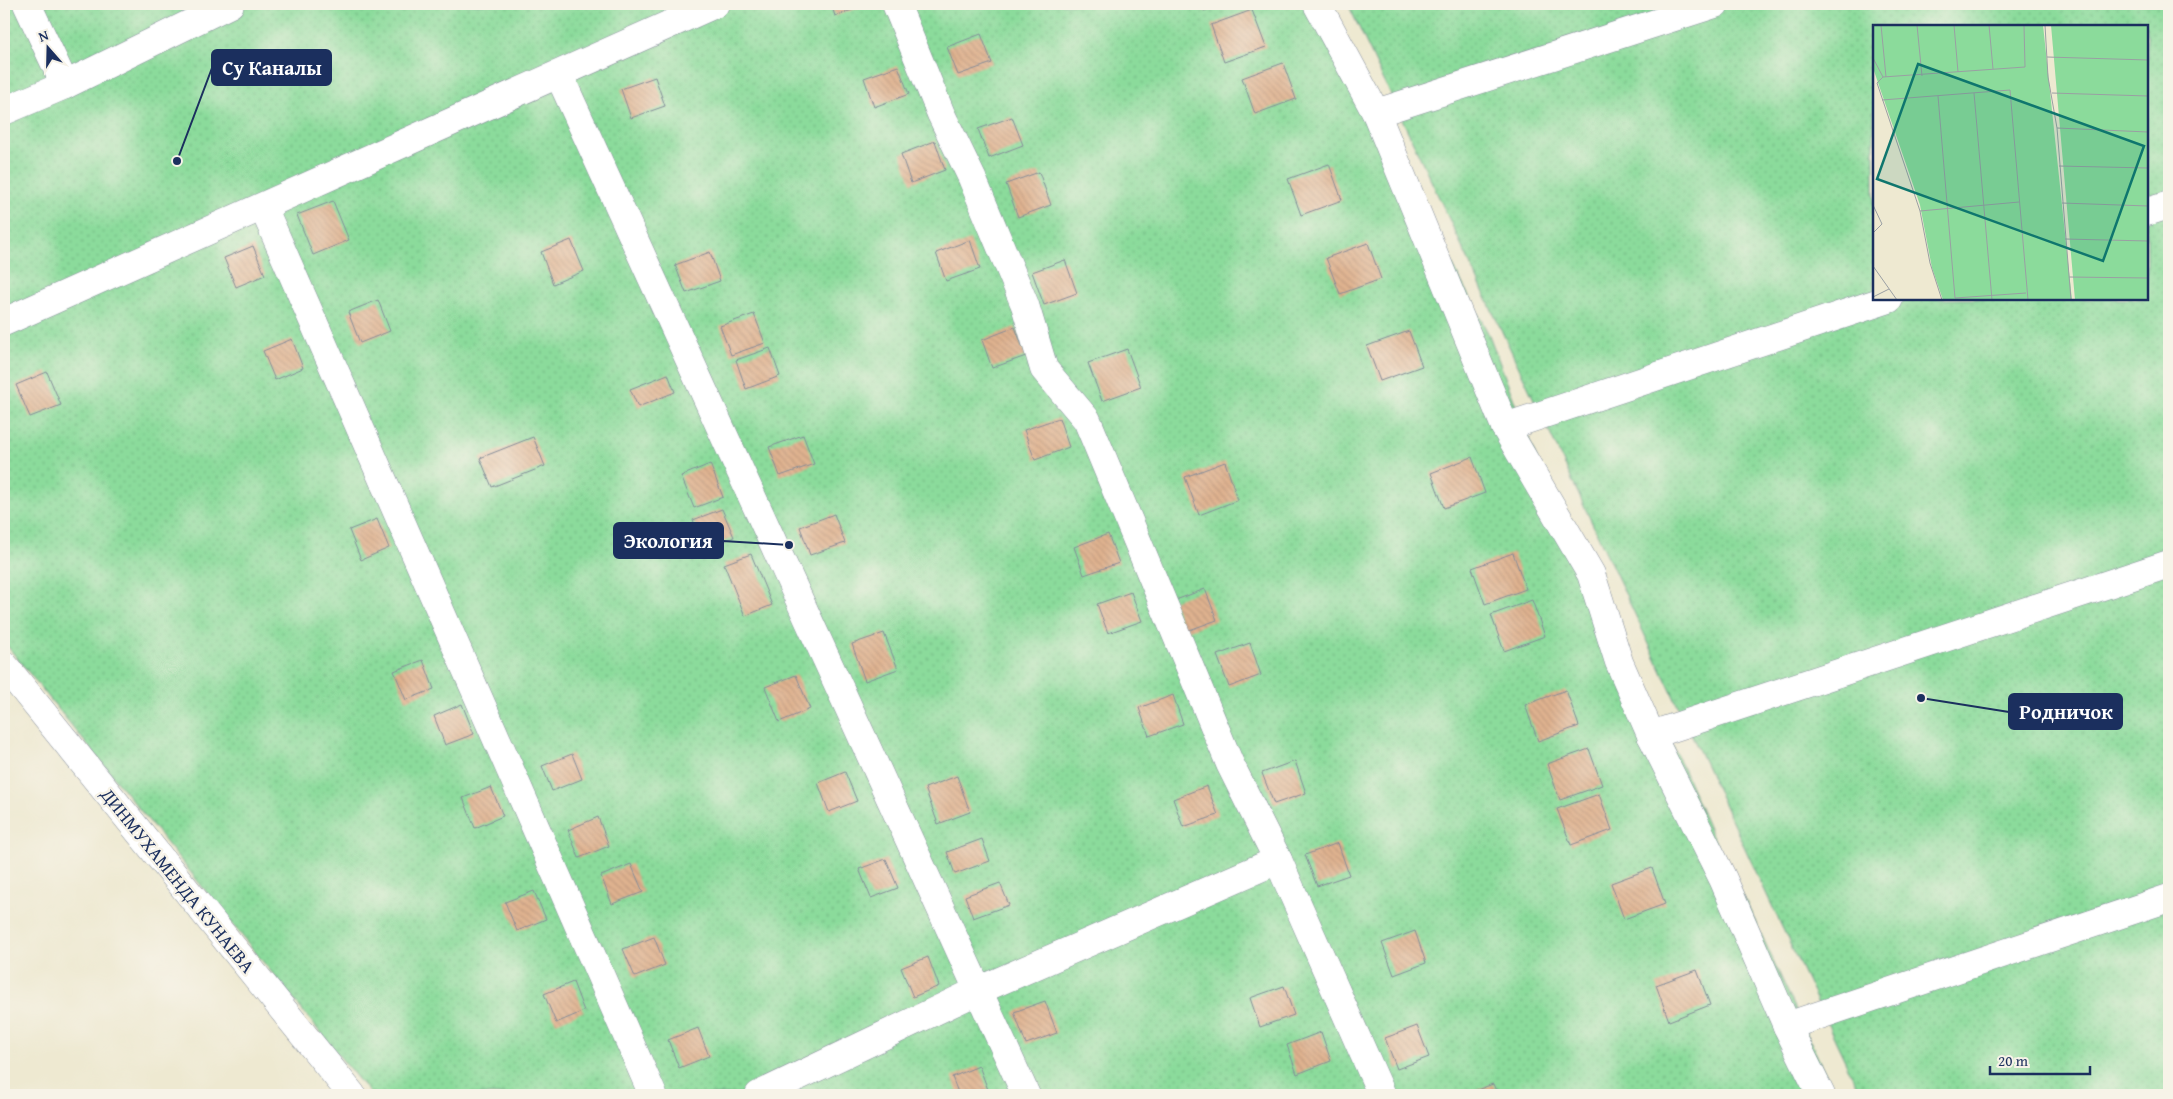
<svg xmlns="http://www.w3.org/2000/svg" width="2173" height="1099" font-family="'Gentium Book Plus',serif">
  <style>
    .garden { fill: url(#garden-dots); stroke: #53857c; fill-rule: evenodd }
    .building { fill: url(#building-back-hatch) }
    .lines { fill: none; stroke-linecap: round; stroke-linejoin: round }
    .minor-casing { stroke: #848c98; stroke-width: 29 }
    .minor { stroke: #fff; stroke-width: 28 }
    .labels { text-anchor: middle; stroke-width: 5; stroke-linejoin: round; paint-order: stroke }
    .street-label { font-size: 19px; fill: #1b2f5e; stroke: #f7f3e8 }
    .inset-road { fill: none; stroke: #9a9fa3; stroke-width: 1 }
    .view { fill: #0f766e; fill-opacity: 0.15; stroke: #0f766e; stroke-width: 2.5 }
    .inset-edge { fill: none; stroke: #1b2f5e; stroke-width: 2.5 }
    .leader { fill: none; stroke: #1b2f5e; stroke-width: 2 }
    .callout-dot { fill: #1b2f5e; stroke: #f7f3e8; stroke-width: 2 }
    .callout { fill: #1b2f5e; stroke: #1b2f5e; stroke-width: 2 }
    .callout-label { font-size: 20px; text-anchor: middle; font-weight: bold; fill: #fff }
  </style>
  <defs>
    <pattern id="garden-dots" width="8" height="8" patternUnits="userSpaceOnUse" patternTransform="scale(1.25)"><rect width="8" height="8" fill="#8bdb9b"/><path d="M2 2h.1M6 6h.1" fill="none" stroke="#77bc88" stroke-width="1.8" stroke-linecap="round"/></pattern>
    <pattern id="building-back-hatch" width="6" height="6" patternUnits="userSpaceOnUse" patternTransform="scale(1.25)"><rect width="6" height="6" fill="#dfb28f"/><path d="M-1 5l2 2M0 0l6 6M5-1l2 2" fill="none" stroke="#bf997e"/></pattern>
  </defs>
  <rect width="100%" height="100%" fill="#f7f3e8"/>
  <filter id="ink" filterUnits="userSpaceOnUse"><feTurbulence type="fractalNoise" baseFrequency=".02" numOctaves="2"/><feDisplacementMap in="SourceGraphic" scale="10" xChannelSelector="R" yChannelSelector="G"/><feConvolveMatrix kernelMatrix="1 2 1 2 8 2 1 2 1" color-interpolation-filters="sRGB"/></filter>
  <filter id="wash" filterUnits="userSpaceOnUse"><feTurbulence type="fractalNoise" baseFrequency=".0096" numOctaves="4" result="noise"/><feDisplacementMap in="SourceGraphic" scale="20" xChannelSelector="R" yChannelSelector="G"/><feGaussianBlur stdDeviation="1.12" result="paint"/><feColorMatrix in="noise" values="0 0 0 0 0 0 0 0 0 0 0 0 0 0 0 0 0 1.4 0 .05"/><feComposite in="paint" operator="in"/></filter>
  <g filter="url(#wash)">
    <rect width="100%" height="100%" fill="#eee9d1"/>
    <g class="garden">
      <polygon points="4,4 1317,4 1489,335 1543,476 1607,614 1678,757 1709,829 1749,908 1835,1095 371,1095 4,642"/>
      <path d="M1348,4H2169V1095H1861ZM1874,26H2147V299H1874Z"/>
    </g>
    <g id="blocks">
      <g class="building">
        <polygon points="831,4 869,4 835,16"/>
        <polygon points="1201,4 1223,4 1204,11"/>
        <polygon points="1252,10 1266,47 1224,62 1211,25"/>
        <polygon points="981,34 992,63 958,75 947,47"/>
        <polygon points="1283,63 1296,99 1255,114 1242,78"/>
        <polygon points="898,66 909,94 874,107 864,78"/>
        <polygon points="655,77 665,106 631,118 621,89"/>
        <polygon points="1012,117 1023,145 989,158 978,129"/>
        <polygon points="935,141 945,170 911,183 901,154"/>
        <polygon points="1329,164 1342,200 1301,215 1288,179"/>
        <polygon points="1039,172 1051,205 1018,217 1006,184"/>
        <polygon points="333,201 349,240 313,255 297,215"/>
        <polygon points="571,240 584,271 553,284 541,252"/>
        <polygon points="970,240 980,269 946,281 936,253"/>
        <polygon points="1368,243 1381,279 1340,294 1326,258"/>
        <polygon points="253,246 265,275 236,287 224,258"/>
        <polygon points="710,252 720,281 686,293 675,265"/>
        <polygon points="1065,260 1077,293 1044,305 1032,272"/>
        <polygon points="378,300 390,331 360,343 348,312"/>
        <polygon points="754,314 765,343 731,355 720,326"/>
        <polygon points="1015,327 1026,356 992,368 982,340"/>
        <polygon points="1409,331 1422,366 1380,381 1367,346"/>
        <polygon points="292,339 303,368 275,380 263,351"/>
        <polygon points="770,348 780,376 746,389 736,360"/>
        <polygon points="1127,349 1141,387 1102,401 1088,363"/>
        <polygon points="47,372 61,405 30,417 16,385"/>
        <polygon points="668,374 675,392 638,407 630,389"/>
        <polygon points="1059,418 1069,447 1035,460 1024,430"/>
        <polygon points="803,435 814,464 780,476 769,447"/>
        <polygon points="533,437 545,466 492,487 480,458"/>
        <polygon points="1472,457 1485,493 1444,508 1431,473"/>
        <polygon points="1225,462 1238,500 1199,515 1185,477"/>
        <polygon points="710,464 723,497 694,508 681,476"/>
        <polygon points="722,509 734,537 705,549 693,520"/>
        <polygon points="834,514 845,543 810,555 800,527"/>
        <polygon points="377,519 389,548 361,560 349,530"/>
        <polygon points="1108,534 1119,563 1084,575 1074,547"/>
        <polygon points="1513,553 1526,589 1485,604 1472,568"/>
        <polygon points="751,554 772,605 745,616 724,564"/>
        <polygon points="1205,589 1217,620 1184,632 1173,601"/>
        <polygon points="1131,592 1142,621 1108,633 1097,604"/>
        <polygon points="1532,600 1545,636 1504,651 1491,615"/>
        <polygon points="884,633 898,669 865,681 852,644"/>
        <polygon points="1250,643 1261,675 1229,687 1217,655"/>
        <polygon points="423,660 434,689 406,700 394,671"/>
        <polygon points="796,675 810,709 779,722 765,687"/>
        <polygon points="1566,690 1579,726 1538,741 1525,705"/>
        <polygon points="1173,695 1183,724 1149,736 1139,708"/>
        <polygon points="462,704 474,734 445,745 434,716"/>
        <polygon points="1589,749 1602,785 1560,800 1547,764"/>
        <polygon points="572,754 582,779 552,791 542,766"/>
        <polygon points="1295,761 1306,793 1274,804 1262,773"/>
        <polygon points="845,772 857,801 829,812 818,783"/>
        <polygon points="957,776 970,812 938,824 925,788"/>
        <polygon points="1207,786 1218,815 1183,827 1173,799"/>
        <polygon points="491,787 503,816 475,828 463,798"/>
        <polygon points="1599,794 1612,830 1571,845 1557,809"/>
        <polygon points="598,817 609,846 579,858 568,830"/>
        <polygon points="982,839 990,861 955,874 947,852"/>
        <polygon points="1338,843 1349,875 1317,886 1305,855"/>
        <polygon points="886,859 898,888 871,898 859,869"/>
        <polygon points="631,864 643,892 612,904 601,876"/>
        <polygon points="1652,868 1665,904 1624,919 1611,883"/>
        <polygon points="1000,883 1009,905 973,918 965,896"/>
        <polygon points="534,891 546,919 517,931 505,902"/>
        <polygon points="1415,931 1426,963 1394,975 1382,943"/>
        <polygon points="654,937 665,965 635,977 623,949"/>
        <polygon points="928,957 939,986 913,997 901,968"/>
        <polygon points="1697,970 1710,1005 1669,1021 1656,985"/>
        <polygon points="573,982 584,1011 556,1023 544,994"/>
        <polygon points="1284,986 1294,1015 1260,1027 1250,998"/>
        <polygon points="1045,1001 1057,1033 1026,1044 1014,1012"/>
        <polygon points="1417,1026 1429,1057 1397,1069 1385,1038"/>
        <polygon points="698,1028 709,1056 679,1068 668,1040"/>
        <polygon points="1321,1032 1331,1061 1297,1074 1287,1045"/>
        <polygon points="979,1066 990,1095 959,1095 952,1077"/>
        <polygon points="1493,1084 1498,1095 1463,1095"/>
      </g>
    </g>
  </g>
  <g filter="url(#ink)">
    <use href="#blocks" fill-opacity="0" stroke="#848c98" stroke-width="1"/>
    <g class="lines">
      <defs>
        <g id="minor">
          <polyline points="27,4 65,85"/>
          <polyline points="896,4 941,114 972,178 1025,305 1044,369 1087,420 1230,764 1278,860 1382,1095"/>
          <polyline points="1317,4 1376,113 1505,427 1591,574 1619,662 1651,735 1723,879 1787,1026 1821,1095"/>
          <polyline points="559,75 1026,1095"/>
          <polyline points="4,111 65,85 230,4"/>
          <polyline points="1376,113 1715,4"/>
          <polyline points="263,207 653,1095"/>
          <polyline points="2147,212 2169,205"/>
          <polyline points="4,322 715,4"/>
          <polyline points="1505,427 1889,299"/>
          <polyline points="4,665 352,1095"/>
          <polyline points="1651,735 2169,564"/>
          <polyline points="1787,1026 2169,898"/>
          <polyline points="759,1095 977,991 1278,860"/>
        </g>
      </defs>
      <use href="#minor" class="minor-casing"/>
      <use href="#minor" class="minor"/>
    </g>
  </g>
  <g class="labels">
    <g class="street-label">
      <text transform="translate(178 880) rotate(51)" y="7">ДИНМУХАМЕНДА КУНАЕВА</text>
    </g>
  </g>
  <g transform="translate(1873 25)">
    <rect width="275" height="275" fill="#eee9d1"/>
    <path d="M0,0H170L199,275H70L59,243L47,180L0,43ZM178,0H275V275H202Z" fill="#8bdb9b"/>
    <path class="inset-road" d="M8,0L13,52M44,0L49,51M81,0L85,47M116,0L120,44M172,0L175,52L184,103L198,275M174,32L275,35M0,33L10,52L4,58L47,186L57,238L69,275M10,52L152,42L151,0M101,68L119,275M179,68L275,71M65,71L82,273L153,268M9,75L137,65L155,275M184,103L275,107M186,141L275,143M189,178L275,181M0,180L9,199L0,208M47,186L146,177M192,214L275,216M0,241L24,275M196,252L275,253M0,272L16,264"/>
    <path class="view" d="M45,39L271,121L230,236L4,154Z"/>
    <rect width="275" height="275" class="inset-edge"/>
  </g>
  <path class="leader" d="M177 161L212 68M789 545L723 541M1921 698L2009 712"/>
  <g class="callout-dot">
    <circle cx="177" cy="161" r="5"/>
    <circle cx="789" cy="545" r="5"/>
    <circle cx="1921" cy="698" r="5"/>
  </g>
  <g class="callout">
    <rect x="212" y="50" width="119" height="35" rx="5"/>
    <rect x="614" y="523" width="109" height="35" rx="5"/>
    <rect x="2009" y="694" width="113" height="35" rx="5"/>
  </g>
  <g class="callout-label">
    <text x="272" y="75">Су Каналы</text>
    <text x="668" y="548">Экология</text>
    <text x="2066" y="719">Родничок</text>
  </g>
  <rect width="2173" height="1099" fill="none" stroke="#f7f3e8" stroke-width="20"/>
  <g transform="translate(48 48) rotate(340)" stroke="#f7f3e8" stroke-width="4" paint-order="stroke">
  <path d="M0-4L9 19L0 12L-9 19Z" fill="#1b2f5e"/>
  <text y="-8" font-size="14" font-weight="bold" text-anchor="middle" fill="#1b2f5e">N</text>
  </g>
  <path d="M1990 1066v8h100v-8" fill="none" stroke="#1b2f5e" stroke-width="2.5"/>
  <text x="1998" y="1066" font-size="15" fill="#1b2f5e" stroke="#f7f3e8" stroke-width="4" paint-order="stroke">20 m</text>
</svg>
